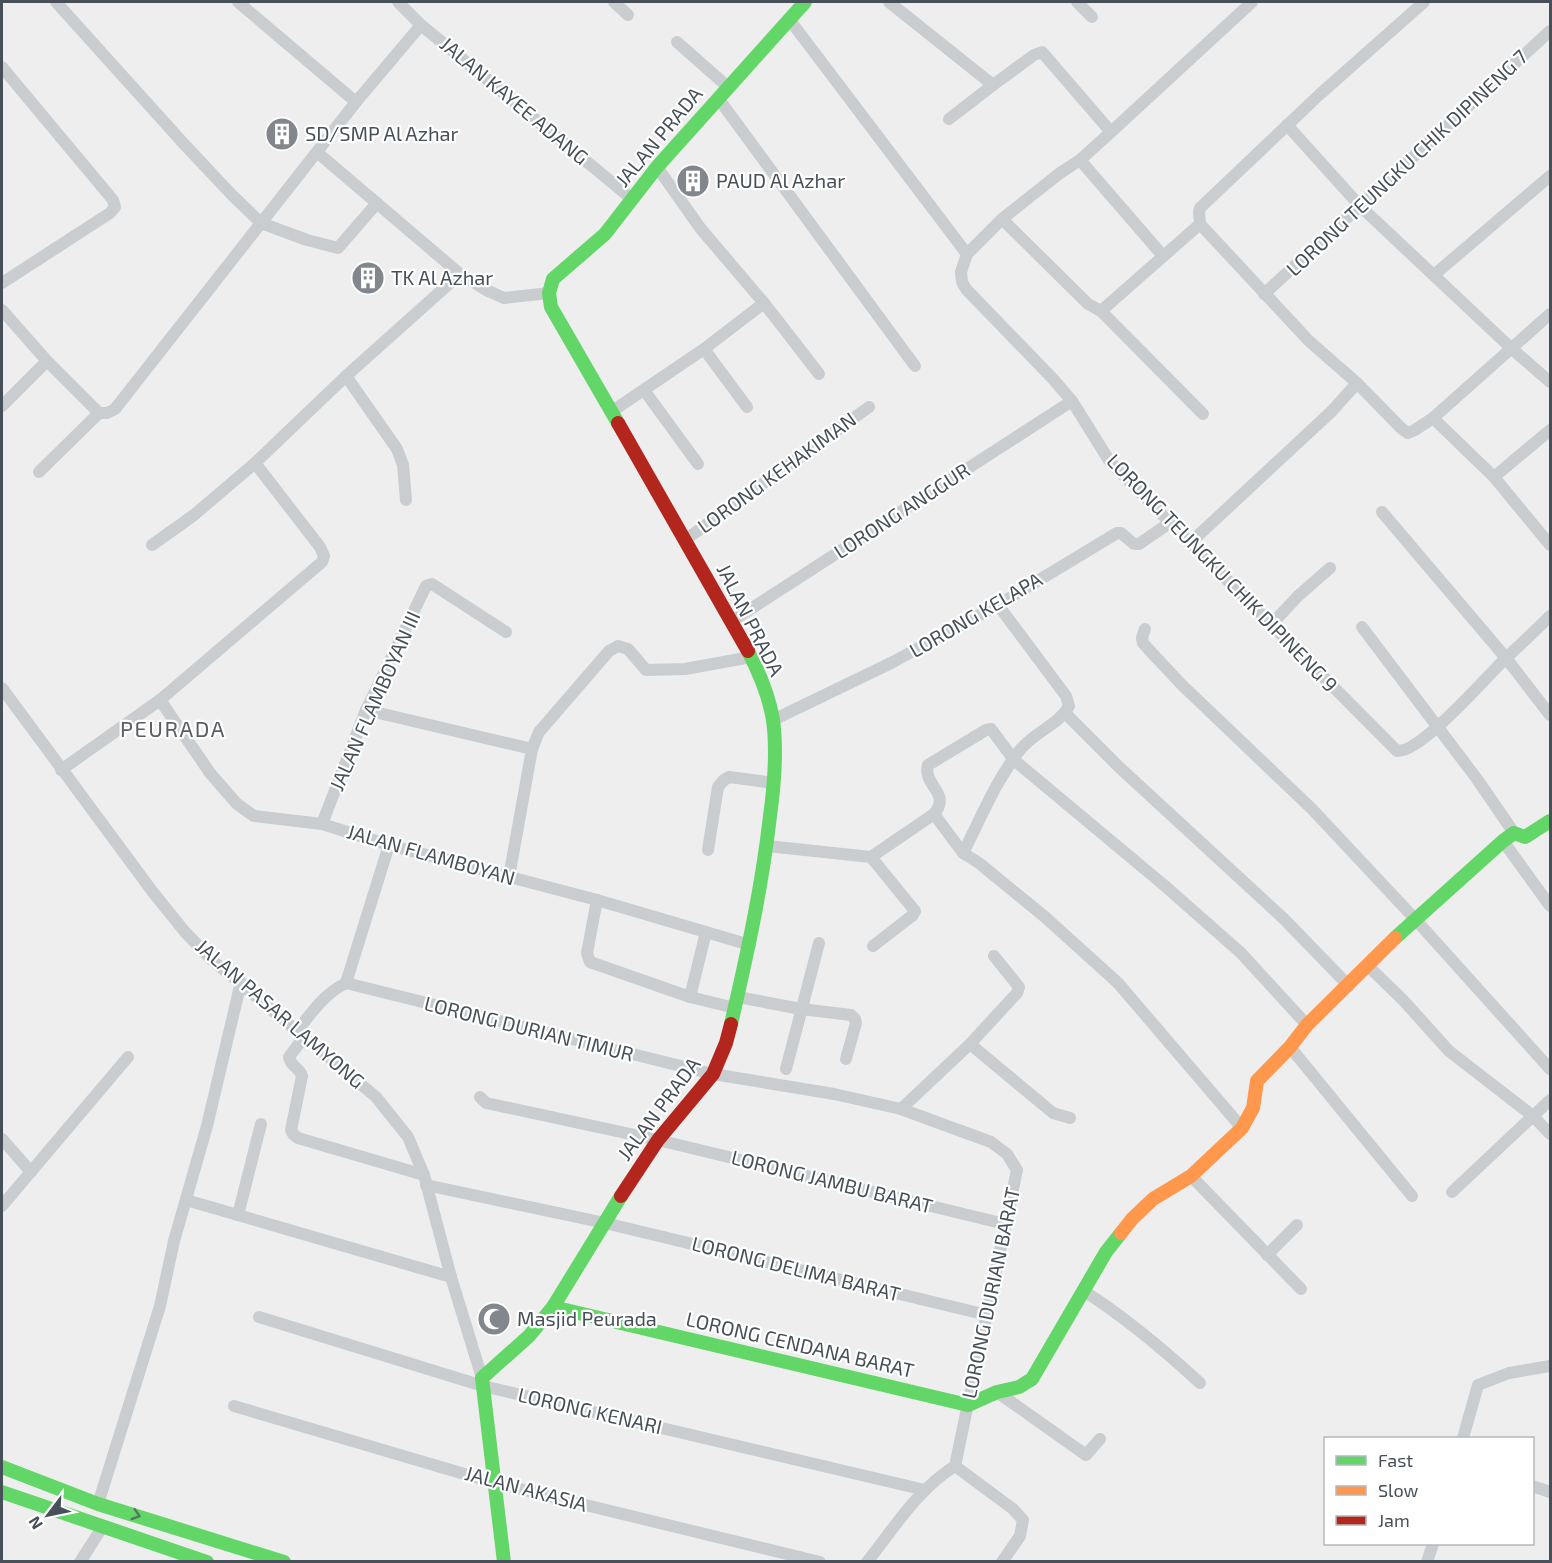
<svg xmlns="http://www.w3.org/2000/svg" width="1552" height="1563" font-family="'Exo 2',sans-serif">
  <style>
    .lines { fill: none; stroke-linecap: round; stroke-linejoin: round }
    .street { stroke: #cacdcf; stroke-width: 12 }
    .fast { stroke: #63d668; stroke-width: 14 }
    .slow { stroke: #ff974d; stroke-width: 14 }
    .jam { stroke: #b3261e; stroke-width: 14 }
    .oneway { stroke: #4f785e }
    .labels { text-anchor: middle; stroke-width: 4.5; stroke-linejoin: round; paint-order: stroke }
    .street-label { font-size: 20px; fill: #475059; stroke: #fff }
    .poi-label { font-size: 20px; fill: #475059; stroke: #fff; text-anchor: start }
    .quarter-label { font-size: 22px; letter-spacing: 1.5px; fill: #5b5e62; stroke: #fff }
  </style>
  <rect width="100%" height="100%" fill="#efeeee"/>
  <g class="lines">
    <g class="street">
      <polyline points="56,2 184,144 232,195 261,223 307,240 338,248 377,203"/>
      <polyline points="238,2 356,102"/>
      <polyline points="398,2 421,25 632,199"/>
      <polyline points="614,2 628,15"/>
      <polyline points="889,2 993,85 1034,55 1042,52 1111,132"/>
      <polyline points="1077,2 1092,17"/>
      <path d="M1252,2L1111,132L1080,160L1060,173L1002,219L967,254L961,272L962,282L966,289L1053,379L1072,401L1110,462L1397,751C1421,753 1486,677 1506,658C1521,644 1536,630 1550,616"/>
      <polyline points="789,19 967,254"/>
      <polyline points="677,42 728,87"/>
      <polyline points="2,67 113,200 115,207 110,213 2,283"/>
      <polyline points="718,98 915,366"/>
      <polyline points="949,119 993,85"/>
      <polyline points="1287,125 1360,206 1511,348 1550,382"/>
      <polyline points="318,153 460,274 486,290 504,298 549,293"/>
      <polyline points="1080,160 1163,256"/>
      <polyline points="657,167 701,229 764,303 819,374"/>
      <polyline points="1002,219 1088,304 1101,311 1200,224 1199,212 1200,208 1319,95 1424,2"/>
      <polyline points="1200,224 1309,341 1357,383 1401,428 1408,433 1415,430 1433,418 1550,314"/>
      <polyline points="1434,275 1550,176"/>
      <polyline points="1264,294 1550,31"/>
      <polyline points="2,310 47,361 99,413 107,413 115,409 356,102 421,25"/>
      <polyline points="1101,311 1203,414"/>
      <polyline points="704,349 747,407"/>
      <polyline points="346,376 397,449 403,465 406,500"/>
      <polyline points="644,390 698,464"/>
      <polyline points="2,406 47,361"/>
      <polyline points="611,412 704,349 764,303"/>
      <polyline points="1433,418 1494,477 1550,545"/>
      <polyline points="39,472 99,413"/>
      <polyline points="1494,477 1550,430"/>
      <polyline points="1382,512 1506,658 1550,715"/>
      <polyline points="685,540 869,407"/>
      <polyline points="1191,542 1332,411 1357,383"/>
      <polyline points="152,545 194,515 255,463 346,376 460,274"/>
      <polyline points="732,621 1072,401"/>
      <polyline points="1272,624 1298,596 1330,568"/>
      <polyline points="1362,627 1477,779 1514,833"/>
      <polyline points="1145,629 1142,638 1143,643 1152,653 1182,685 1312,809 1415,919 1550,1069"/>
      <polyline points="2,688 152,891 185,932 212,960 376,1097 408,1137 424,1175 451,1277 482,1378"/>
      <polyline points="160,700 210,773 237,804 254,816 322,824 389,845 597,900 750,945"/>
      <polyline points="366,710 532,749"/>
      <polyline points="1065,713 1119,767 1284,919 1349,986"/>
      <polyline points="773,720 891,663 998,605 1117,533 1121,533 1134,544 1139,544 1171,522"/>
      <polyline points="61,770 160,700 322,562 324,556 320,547 255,463"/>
      <polyline points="934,814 963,853 979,863 1045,917 1118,983 1242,1128"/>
      <polyline points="322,824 366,710 426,586 432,584 506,632"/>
      <polyline points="1503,841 1550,906"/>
      <polyline points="767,846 871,857 915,911 913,915 873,946"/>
      <polyline points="708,850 718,787 724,780 729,777 774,783"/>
      <path d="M963,853C981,818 996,780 1020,750C1034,732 1059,725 1069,706L1066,696L998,605"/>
      <path d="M871,857L934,814C952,793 922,785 928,765L986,730L991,729L1014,760L1165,886L1241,953L1307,1025"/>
      <polyline points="509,877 532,749 539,732 609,651 618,646 628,649 646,670 685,669 751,657"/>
      <polyline points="597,900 587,953 590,962 690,997 735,1008"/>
      <polyline points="1368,966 1403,1000 1449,1051 1533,1116 1550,1134"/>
      <path d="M346,983L713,1074L834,1094L901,1109L991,1142L1007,1154L1017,1170L955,1466C918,1489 894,1528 867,1562"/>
      <polyline points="690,997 706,932"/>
      <polyline points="738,997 801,1009 851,1015 855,1019 856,1023 846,1059"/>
      <path d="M297,1031C312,1012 324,994 346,983L389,845"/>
      <path d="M304,1037L289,1057C290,1066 300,1068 302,1076L291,1130L293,1134L298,1138L424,1175"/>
      <polyline points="970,1044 1053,1113 1070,1118"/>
      <polyline points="1290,1047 1412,1196"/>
      <polyline points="786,1069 819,943"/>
      <polyline points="480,1097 486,1103 658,1140 1005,1224"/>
      <polyline points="901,1109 970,1044 1017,993 1019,987 994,956"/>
      <polyline points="2,1139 31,1172"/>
      <polyline points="1191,1176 1301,1289"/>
      <polyline points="426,1185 605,1223 987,1315"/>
      <polyline points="1452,1192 1550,1100"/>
      <polyline points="186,1200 451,1277"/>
      <polyline points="2,1206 128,1057"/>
      <polyline points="238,1215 261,1124"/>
      <polyline points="1267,1255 1297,1225"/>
      <path d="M1084,1291C1126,1318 1163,1349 1200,1383"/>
      <polyline points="259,1317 483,1386 925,1490"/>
      <polyline points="997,1392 1086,1455 1100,1439"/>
      <polyline points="234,1406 495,1483 820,1562"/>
      <polyline points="1463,1438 1478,1385 1509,1373 1550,1366"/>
      <polyline points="955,1466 1013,1509 1023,1520 1020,1536 1002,1562"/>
      <polyline points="1532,1486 1550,1492"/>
      <polyline points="98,1504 160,1306 174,1241 207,1126 241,982"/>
      <polyline points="80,1562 103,1526"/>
      <polyline points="1427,1562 1433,1544"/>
    </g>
    <g class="fast">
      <polyline points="618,423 551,307 549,293 553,279 605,234 657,167 805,2"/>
      <polyline points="1395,938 1503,841 1514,833 1525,837 1550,821"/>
      <path d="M731,1024C747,955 762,887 770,816C774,787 777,749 773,720C769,696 759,672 748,651"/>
      <polyline points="553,1307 968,1405 997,1392 1019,1387 1032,1379 1106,1252 1121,1233"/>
      <polyline points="2,1467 98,1504 284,1562"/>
      <polyline points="2,1492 207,1562"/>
      <polyline points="504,1562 482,1378 529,1336 553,1307 621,1196"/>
    </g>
    <polyline class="slow" points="1121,1233 1132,1219 1153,1199 1191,1176 1242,1128 1253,1108 1257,1081 1290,1047 1307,1025 1395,938"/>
    <g class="jam">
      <polyline points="618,423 748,651"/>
      <polyline points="621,1196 658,1140 713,1074 726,1043 731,1024"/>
    </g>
  </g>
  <defs><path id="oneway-chevron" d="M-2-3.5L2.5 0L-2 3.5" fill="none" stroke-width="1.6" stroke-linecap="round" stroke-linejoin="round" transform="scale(1.5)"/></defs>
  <use class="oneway" href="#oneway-chevron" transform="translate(136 1515) rotate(17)"/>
  <defs>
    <symbol id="building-disc" viewBox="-11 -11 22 22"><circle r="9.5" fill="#82878d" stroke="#fff"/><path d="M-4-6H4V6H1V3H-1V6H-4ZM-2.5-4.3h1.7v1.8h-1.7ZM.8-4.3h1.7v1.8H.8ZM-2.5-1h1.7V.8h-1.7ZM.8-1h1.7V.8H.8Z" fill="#fff"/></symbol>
    <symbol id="mosque-disc" viewBox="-11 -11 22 22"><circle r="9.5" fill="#82878d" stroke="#fff"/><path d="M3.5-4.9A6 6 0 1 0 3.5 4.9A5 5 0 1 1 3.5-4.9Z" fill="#fff"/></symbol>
  </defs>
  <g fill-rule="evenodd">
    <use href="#building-disc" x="263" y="115" width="38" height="38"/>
    <use href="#building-disc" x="674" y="162" width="38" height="38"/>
    <use href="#building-disc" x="349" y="259" width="38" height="38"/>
    <use href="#mosque-disc" x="475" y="1300" width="38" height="38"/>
  </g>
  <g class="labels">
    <g class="street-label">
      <text transform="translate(514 101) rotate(40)" y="7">JALAN KAYEE ADANG</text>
      <text transform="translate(659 137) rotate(-50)" y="7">JALAN PRADA</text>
      <text transform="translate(1407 163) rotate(-43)" y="7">LORONG TEUNGKU CHIK DIPINENG 7</text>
      <text transform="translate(777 473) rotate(-36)" y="7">LORONG KEHAKIMAN</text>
      <text transform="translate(902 511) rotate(-33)" y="7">LORONG ANGGUR</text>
      <text transform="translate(1222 573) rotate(46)" y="7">LORONG TEUNGKU CHIK DIPINENG 9</text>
      <text transform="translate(976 615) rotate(-30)" y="7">LORONG KELAPA</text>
      <text transform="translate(750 620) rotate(63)" y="7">JALAN PRADA</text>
      <text transform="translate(375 701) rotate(-66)" y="7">JALAN FLAMBOYAN III</text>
      <text transform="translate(431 855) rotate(16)" y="7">JALAN FLAMBOYAN</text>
      <text transform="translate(280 1014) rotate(41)" y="7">JALAN PASAR LAMYONG</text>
      <text transform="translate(529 1029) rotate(14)" y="7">LORONG DURIAN TIMUR</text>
      <text transform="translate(659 1109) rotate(-53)" y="7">JALAN PRADA</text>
      <text transform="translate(832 1182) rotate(14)" y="7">LORONG JAMBU BARAT</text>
      <text transform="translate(796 1269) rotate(14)" y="7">LORONG DELIMA BARAT</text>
      <text transform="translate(991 1293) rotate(-78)" y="7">LORONG DURIAN BARAT</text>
      <text transform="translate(800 1345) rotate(13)" y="7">LORONG CENDANA BARAT</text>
      <text transform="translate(590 1411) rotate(13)" y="7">LORONG KENARI</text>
      <text transform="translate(526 1489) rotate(15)" y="7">JALAN AKASIA</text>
    </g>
    <g class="poi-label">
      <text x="305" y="141">SD/SMP Al Azhar</text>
      <text x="716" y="188">PAUD Al Azhar</text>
      <text x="391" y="285">TK Al Azhar</text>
      <text x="517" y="1326">Masjid Peurada</text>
    </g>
    <g class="quarter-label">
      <text x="173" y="737">PEURADA</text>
    </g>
  </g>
  <rect width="1552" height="1563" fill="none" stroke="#475059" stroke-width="6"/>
  <rect x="1324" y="1437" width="210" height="108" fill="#ffffff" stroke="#b5b9bd" stroke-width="1.5"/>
  <rect x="1336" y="1456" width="30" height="9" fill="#63d668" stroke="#b5b9bd" stroke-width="1.5"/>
  <text x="1378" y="1467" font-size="18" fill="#475059">Fast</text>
  <rect x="1336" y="1486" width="30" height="9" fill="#ff974d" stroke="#b5b9bd" stroke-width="1.5"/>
  <text x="1378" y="1497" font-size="18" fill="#475059">Slow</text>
  <rect x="1336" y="1516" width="30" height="9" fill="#b3261e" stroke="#b5b9bd" stroke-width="1.5"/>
  <text x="1378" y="1527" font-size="18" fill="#475059">Jam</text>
  <g transform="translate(48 1515) rotate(238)" stroke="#ffffff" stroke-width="4.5" paint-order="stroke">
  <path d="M0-4.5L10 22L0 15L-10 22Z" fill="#475059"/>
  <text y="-9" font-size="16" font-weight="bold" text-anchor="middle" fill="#475059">N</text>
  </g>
</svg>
